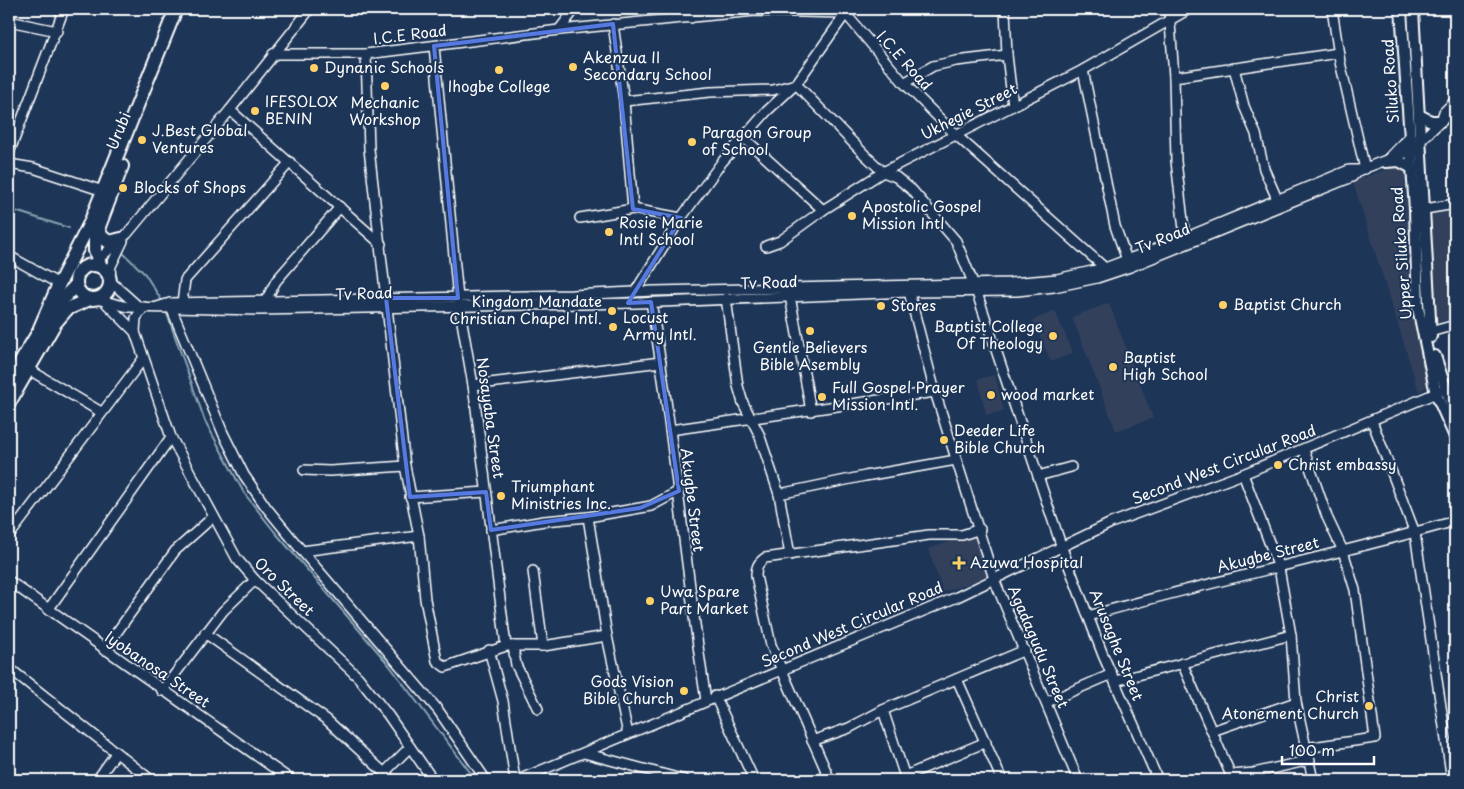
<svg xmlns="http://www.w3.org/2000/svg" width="1464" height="789" font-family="'Playpen Sans',sans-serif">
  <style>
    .built { fill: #30415c }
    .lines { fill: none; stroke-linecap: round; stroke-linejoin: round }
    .stream { stroke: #8aa4b3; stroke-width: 2 }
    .minor-casing { stroke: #fff; stroke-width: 12 }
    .major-casing { stroke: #fff; stroke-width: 14 }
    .highway-casing { stroke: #fff; stroke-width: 16 }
    .minor { stroke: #1d3557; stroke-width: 9 }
    .major { stroke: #1d3557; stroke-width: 10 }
    .highway { stroke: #1d3557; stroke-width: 12 }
    .marked { fill: none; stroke: #567ae2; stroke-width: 4; stroke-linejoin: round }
    .poi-dot { fill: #ffd166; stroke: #1d3557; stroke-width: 2 }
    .labels { text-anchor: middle; stroke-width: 4; stroke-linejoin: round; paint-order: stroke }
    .street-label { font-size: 15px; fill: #fff; stroke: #1d3557 }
    .poi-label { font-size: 15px; fill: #fff; stroke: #1d3557; text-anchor: start }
  </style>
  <rect width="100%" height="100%" fill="#1d3557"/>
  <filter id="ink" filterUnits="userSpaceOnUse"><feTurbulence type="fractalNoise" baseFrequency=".02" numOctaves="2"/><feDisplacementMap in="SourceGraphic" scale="10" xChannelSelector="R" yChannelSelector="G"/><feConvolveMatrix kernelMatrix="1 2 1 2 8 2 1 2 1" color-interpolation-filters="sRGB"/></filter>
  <g filter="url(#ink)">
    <g class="built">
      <polygon points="1404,165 1414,325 1429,385 1419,392 1353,182 1381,171"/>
      <polygon points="1455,201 1455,318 1433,323 1428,208"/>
      <polygon points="1109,303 1153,418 1116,431 1072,317"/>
      <polygon points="1055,311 1073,353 1051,362 1033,320"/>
      <polygon points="995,375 1004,411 986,415 978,379"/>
      <polygon points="975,533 990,576 943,592 928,549"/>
    </g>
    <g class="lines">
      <g class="stream">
        <polyline points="9,209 69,228"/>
        <polyline points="123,253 145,274 162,301"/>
        <polyline points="167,314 205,421 244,493 274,531 389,665 476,780"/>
      </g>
      <defs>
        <g id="minor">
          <polyline points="680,9 691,18"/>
          <polyline points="1005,9 1007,55 1013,106"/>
          <polyline points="1169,9 1174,77 1176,161 1185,238"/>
          <polyline points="1332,9 1340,62 1365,169"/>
          <polyline points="9,21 57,31"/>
          <polyline points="613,24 624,101 633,209"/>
          <polyline points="559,30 575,9"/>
          <polyline points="434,46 458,298"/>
          <polyline points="273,54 366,54 559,30 755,11 845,13 904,83 956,135 1105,268"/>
          <polyline points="366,54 369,149 405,466 419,536 425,599 437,661 445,667 506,646"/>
          <polyline points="1234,68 1244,106 1256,134 1264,169 1278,201"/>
          <polyline points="1083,70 1115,226 1127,260"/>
          <polyline points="1174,77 1338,53"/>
          <polyline points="904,83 933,66 956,61 1007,55"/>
          <polyline points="624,101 710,92 773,90 796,84 865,155 883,172 896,177 912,190 956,241 976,290 1062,548 1103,655 1158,780"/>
          <polyline points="230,110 381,244"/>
          <polyline points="1441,121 1444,112 1455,101"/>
          <polyline points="743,137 823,210"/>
          <polyline points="9,153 64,9"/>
          <polyline points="9,164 33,168 103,191"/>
          <polyline points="1360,170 1410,151 1441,121 1455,110"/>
          <polyline points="1425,209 1455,204"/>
          <polyline points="580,218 633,209 681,218"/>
          <polyline points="766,246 780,241 823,210 883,172 1083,70 1189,9"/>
          <polyline points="9,256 59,284"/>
          <polyline points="93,264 127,234 230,110 310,9"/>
          <polyline points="110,276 111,266 123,241"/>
          <polyline points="110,281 139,307"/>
          <polyline points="635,292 681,218 722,162 767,111 796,84 849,9"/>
          <polyline points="909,292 935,392 994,579 1078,780"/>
          <polyline points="790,296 811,411"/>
          <polyline points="726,298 738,386 743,403 759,434 779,494 790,555"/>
          <polyline points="96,299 128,307 258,310 637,303 909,292 1017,291 1054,287 1097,278 1130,267 1352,177 1359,170 1349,170 1187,237 1105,268 1057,279 1009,283 654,291 572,295 170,303 157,307"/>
          <polyline points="265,302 276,281 340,207"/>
          <path d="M651,302C674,434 685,568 706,700"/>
          <polyline points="182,303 185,280 290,162"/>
          <polyline points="107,304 135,332"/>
          <polyline points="459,305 473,385 506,646 543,646 607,636"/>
          <polyline points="144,307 136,318 135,332 171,437 237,559 255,580 358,677 388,715 433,780"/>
          <polyline points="172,310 223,433 244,475 266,507 302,551 438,710 486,780"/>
          <polyline points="1430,332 1455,325"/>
          <polyline points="28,369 101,412"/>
          <polyline points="473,385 661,362"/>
          <polyline points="1372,421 1415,533 1452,780"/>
          <polyline points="670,430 935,392"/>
          <polyline points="1304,450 1327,517 1343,551 1355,590 1375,738 1305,748"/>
          <polyline points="304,470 330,471 405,466"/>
          <polyline points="1243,474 1279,568 1291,635 1296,702 1313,780"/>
          <polyline points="1038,476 1071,467"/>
          <polyline points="779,494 865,476 956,460"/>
          <polyline points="410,497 486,492"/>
          <polyline points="588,517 607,636 628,734"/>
          <polyline points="491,530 544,521 588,517 640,508 651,506 679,491"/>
          <polyline points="9,536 143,359"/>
          <polyline points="302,551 419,536"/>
          <polyline points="533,571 543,646"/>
          <polyline points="9,581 291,780"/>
          <polyline points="48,610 171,437"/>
          <path d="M1088,616C1210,581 1334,556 1455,521"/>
          <polyline points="205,633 327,720 392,780"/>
          <polyline points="513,646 516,665 538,709"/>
          <polyline points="104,650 175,551 213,517"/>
          <polyline points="489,650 503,701 515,780"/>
          <polyline points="1182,663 1233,780"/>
          <polyline points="9,668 151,780"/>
          <polyline points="957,679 1002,780"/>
          <polyline points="1115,681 1291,635"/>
          <polyline points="162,691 223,611 255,580"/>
          <polyline points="715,696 754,780"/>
          <polyline points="1047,702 1112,674"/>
          <polyline points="883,710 906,780"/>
          <polyline points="1212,731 1296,702"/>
          <polyline points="812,741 849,728 883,710 1025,650"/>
          <polyline points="584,753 685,780"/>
          <polyline points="385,772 410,747"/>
          <polyline points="1231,775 1254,773 1310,760"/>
          <polyline points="905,776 986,742"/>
          <polyline points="97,780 116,753"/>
          <polyline points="518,780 957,597 1111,523 1243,474 1441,391"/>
          <path d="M830,780L771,645L756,576C756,567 758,563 765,558L929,535H962L980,529"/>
        </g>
        <g id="major">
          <polyline points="1401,9 1415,210 1418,308 1436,394 1455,437"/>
          <polyline points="1413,9 1431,337"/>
          <polyline points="1419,115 1431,121 1441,121"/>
          <polyline points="1386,162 1410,137"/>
          <polyline points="1386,162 1399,161 1412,168"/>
          <polyline points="1435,356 1455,416"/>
        </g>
        <g id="highway">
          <polyline points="98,228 102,237 109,242 121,239"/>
          <circle cx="93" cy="282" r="17"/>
          <polyline points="101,267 95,251 95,237 122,166"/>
          <polyline points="40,328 59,284 90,223 176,9"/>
          <path d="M9,383C29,348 47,313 76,285"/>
          <polyline points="9,403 55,323 67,309 90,299"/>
        </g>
      </defs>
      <use href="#minor" class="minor-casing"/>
      <use href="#major" class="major-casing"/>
      <use href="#highway" class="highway-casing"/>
      <use href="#minor" class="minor"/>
      <use href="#major" class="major"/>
      <use href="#highway" class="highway"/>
    </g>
  </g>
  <path class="marked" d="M613,24L633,209L681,218L628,303L651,302L679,491L640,508L491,530L486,492L410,497L386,298H458L434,46Z"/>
  <g class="poi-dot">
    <circle cx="573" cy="67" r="5"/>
    <circle cx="314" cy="68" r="5"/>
    <circle cx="499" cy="70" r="5"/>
    <circle cx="385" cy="86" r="5"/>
    <circle cx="255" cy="111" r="5"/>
    <circle cx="142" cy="140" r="5"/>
    <circle cx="692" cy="142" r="5"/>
    <circle cx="123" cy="188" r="5"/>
    <circle cx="852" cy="216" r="5"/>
    <circle cx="609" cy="232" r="5"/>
    <circle cx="1223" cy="305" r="5"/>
    <circle cx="881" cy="306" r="5"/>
    <circle cx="612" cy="311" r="5"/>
    <circle cx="613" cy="327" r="5"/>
    <circle cx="810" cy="331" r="5"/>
    <circle cx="1053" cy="336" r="5"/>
    <circle cx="1113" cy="367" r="5"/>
    <circle cx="991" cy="395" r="5"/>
    <circle cx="822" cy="397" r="5"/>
    <circle cx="944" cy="440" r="5"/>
    <circle cx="1278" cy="465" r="5"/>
    <circle cx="501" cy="496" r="5"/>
    <path d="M956.5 555.5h5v5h5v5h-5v5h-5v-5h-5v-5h5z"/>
    <circle cx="650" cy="601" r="5"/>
    <circle cx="684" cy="691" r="5"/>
    <circle cx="1369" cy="706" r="5"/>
  </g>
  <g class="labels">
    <g class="street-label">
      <text transform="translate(410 35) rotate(-7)" y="5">I.C.E Road</text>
      <text transform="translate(904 61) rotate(48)" y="5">I.C.E Road</text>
      <text transform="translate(1391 81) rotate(-94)" y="5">Siluko Road</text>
      <text transform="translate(969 112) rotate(-27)" y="5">Ukhegie Street</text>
      <text transform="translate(119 131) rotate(-68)" y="5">Urubi</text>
      <text transform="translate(1163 239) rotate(-22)" y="5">Tv Road</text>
      <text transform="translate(1402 253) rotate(-94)" y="5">Upper Siluko Road</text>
      <text transform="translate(769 283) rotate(-2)" y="5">Tv Road</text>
      <text transform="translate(364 294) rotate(-2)" y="5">Tv Road</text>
      <text transform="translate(490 418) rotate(82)" y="5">Nosayaba Street</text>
      <text transform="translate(1224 465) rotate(-21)" y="5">Second West Circular Road</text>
      <text transform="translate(692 500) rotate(83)" y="5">Akugbe Street</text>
      <text transform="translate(1268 555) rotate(-14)" y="5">Akugbe Street</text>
      <text transform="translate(284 587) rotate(44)" y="5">Oro Street</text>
      <text transform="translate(852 625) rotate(-23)" y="5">Second West Circular Road</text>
      <text transform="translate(1116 645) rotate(68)" y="5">Arusaghe Street</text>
      <text transform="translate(1038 647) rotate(67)" y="5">Agadagudu Street</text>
      <text transform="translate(157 670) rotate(34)" y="5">Iyobanosa Street</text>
    </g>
    <g class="poi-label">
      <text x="583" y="63">Akenzua II<tspan x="583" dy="17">Secondary School</tspan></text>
      <text x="324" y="73">Dynanic Schools</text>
      <text x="499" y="92" text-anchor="middle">Ihogbe College</text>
      <text x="265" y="107">IFESOLOX<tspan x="265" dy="17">BENIN</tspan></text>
      <text x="385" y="108" text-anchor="middle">Mechanic<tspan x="385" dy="17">Workshop</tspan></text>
      <text x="152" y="136">J.Best Global<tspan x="152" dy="17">Ventures</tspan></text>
      <text x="702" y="138">Paragon Group<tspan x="702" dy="17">of School</tspan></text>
      <text x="133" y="193">Blocks of Shops</text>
      <text x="862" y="212">Apostolic Gospel<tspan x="862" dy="17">Mission Intl</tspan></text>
      <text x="619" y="228">Rosie Marie<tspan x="619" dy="17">Intl School</tspan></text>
      <text x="602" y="307" text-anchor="end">Kingdom Mandate<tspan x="602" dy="17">Christian Chapel Intl.</tspan></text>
      <text x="1233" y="310">Baptist Church</text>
      <text x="891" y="311">Stores</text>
      <text x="623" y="323">Locust<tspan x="623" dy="17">Army Intl.</tspan></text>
      <text x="1043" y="332" text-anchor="end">Baptist College<tspan x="1043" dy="17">Of Theology</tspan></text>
      <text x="810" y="353" text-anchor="middle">Gentle Believers<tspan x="810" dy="17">Bible Asembly</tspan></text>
      <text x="1123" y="363">Baptist<tspan x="1123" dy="17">High School</tspan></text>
      <text x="832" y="393">Full Gospel Prayer<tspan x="832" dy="17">Mission Intl.</tspan></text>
      <text x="1001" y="400">wood market</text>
      <text x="954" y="436">Deeder Life<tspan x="954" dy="17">Bible Church</tspan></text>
      <text x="1288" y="470">Christ embassy</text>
      <text x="511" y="492">Triumphant<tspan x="511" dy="17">Ministries Inc.</tspan></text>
      <text x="970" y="568">Azuwa Hospital</text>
      <text x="660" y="597">Uwa Spare<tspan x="660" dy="17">Part Market</tspan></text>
      <text x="674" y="687" text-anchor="end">Gods Vision<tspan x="674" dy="17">Bible Church</tspan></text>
      <text x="1359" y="702" text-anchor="end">Christ<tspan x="1359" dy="17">Atonement Church</tspan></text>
    </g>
  </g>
  <rect width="1464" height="789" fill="none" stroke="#1d3557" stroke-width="30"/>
  <rect x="15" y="15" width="1434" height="759" fill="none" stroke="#fff" stroke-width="2" filter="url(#ink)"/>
  <path d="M1282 756v8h92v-8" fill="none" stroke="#ffffff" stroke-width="2.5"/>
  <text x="1289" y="756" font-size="15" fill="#ffffff" stroke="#1d3557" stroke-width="4" paint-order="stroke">100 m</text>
</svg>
